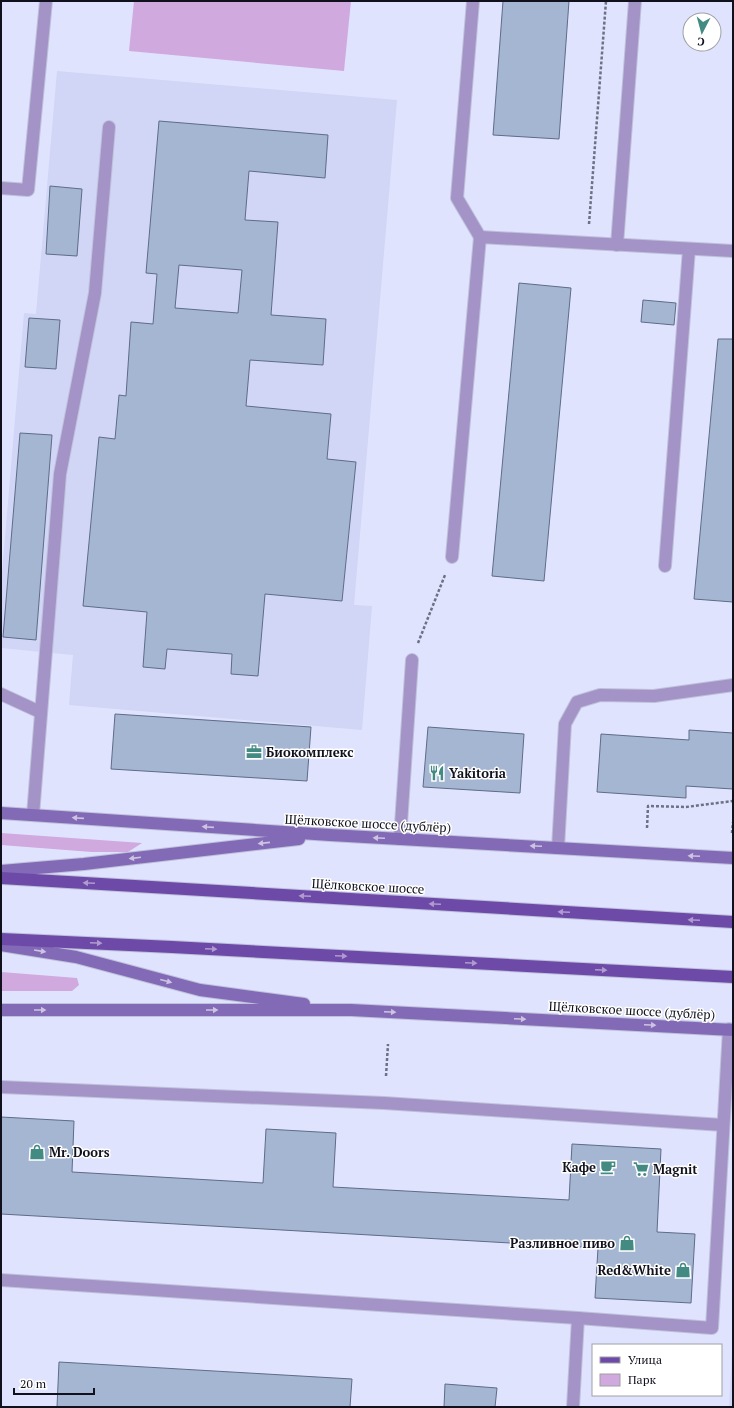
<svg xmlns="http://www.w3.org/2000/svg" width="734" height="1408" font-family="'PT Serif',serif">
  <style>
    .built { fill: #d1d5f6 }
    .green { fill: #d0a9df }
    .building { fill: #a5b6d3; stroke: #5d6c87; fill-rule: evenodd }
    .lines { fill: none; stroke-linecap: round; stroke-linejoin: round }
    .lane-casing { stroke: #bfc1da; stroke-width: 14 }
    .secondary-casing { stroke: #bfc1da; stroke-width: 14 }
    .primary-casing { stroke: #bfc1da; stroke-width: 14 }
    .path { stroke: #6e7083; stroke-width: 2.5; stroke-dasharray: 3 2; stroke-linecap: butt }
    .lane { stroke: #a393c7; stroke-width: 12 }
    .secondary { stroke: #836ab6; stroke-width: 12 }
    .primary { stroke: #6d4aa8; stroke-width: 12 }
    .oneway { fill: #cdc3e2 }
    .oneway2 { fill: #af9bcf }
    .labels { text-anchor: middle; stroke-width: 3; stroke-linejoin: round; paint-order: stroke }
    .poi-label { font-size: 13px; font-weight: bold; fill: #10111c; stroke: #fff; text-anchor: start }
    .street-label { font-size: 13px; fill: #10111c; stroke: #fff }
  </style>
  <rect width="100%" height="100%" fill="#e0e3fe"/>
  <g class="built">
    <polygon points="57,71 397,100 354,605 372,606 362,730 69,705 73,655 1,648 1,585 24,313 36,314"/>
    <polygon points="733,1333 733,1407 729,1407"/>
  </g>
  <g class="green">
    <polygon points="134,1 351,1 344,71 129,51"/>
    <polygon points="1,833 142,843 128,852 92,852 1,845"/>
    <polygon points="1,972 77,978 79,985 72,991 1,991"/>
  </g>
  <g class="building">
    <polygon points="503,1 569,1 559,139 493,135"/>
    <path d="M159,121L328,135L325,178L249,171L245,220L278,222L271,315L326,319L323,365L250,360L246,406L331,414L327,459L356,462L342,601L265,594L258,676L231,674L232,654L167,649L165,669L143,667L147,612L83,606L99,437L115,439L119,395L126,396L131,322L153,324L157,274L146,273ZM179,265L242,270L238,313L175,308Z"/>
    <polygon points="50,186 82,189 77,256 46,254"/>
    <polygon points="519,283 571,288 544,581 492,576"/>
    <polygon points="643,300 676,303 674,325 641,322"/>
    <polygon points="29,318 60,320 56,369 25,367"/>
    <polygon points="718,339 733,339 733,602 694,599"/>
    <polygon points="20,433 52,435 36,640 3,637"/>
    <polygon points="115,714 311,727 307,781 111,769"/>
    <polygon points="428,727 524,734 520,793 423,787"/>
    <polygon points="689,730 733,733 733,789 686,786 686,798 597,792 601,734 689,740"/>
    <polygon points="1,1117 74,1121 72,1172 263,1183 266,1129 336,1133 333,1187 569,1200 572,1144 661,1149 657,1232 695,1234 691,1303 595,1298 598,1248 1,1214"/>
    <polygon points="59,1362 352,1379 350,1407 57,1407"/>
    <polygon points="445,1384 497,1388 495,1407 444,1407"/>
  </g>
  <g class="lines">
    <defs>
      <g id="lane">
        <polyline points="473,1 457,198 480,237"/>
        <polyline points="1,188 28,190 46,1"/>
        <polyline points="617,245 635,1"/>
        <polyline points="452,557 480,237 733,251"/>
        <polyline points="665,566 689,249"/>
        <polyline points="1,694 40,712"/>
        <polyline points="33,815 60,474 95,293 109,127"/>
        <polyline points="400,839 412,660"/>
        <polyline points="558,848 565,724 577,702 600,695 654,696 733,685"/>
        <polyline points="1,1087 384,1103 723,1125"/>
        <polyline points="1,1280 578,1318 712,1328 729,1029"/>
        <polyline points="573,1407 578,1318"/>
      </g>
      <g id="secondary">
        <polyline points="1,813 330,835 733,858"/>
        <polyline points="1,871 84,864 299,839"/>
        <polyline points="1,945 76,957 200,990 304,1004"/>
        <polyline points="1,1010 351,1010 733,1030"/>
      </g>
      <g id="primary">
        <polyline points="1,878 733,922"/>
        <polyline points="1,939 172,947 733,977"/>
      </g>
    </defs>
    <use href="#lane" class="lane-casing"/>
    <use href="#secondary" class="secondary-casing"/>
    <use href="#primary" class="primary-casing"/>
    <g class="path">
      <polyline points="589,224 606,1"/>
      <polyline points="418,643 445,575"/>
      <polyline points="647,828 648,806 686,807 733,801"/>
      <polyline points="732,833 733,822"/>
      <polyline points="386,1076 388,1044"/>
    </g>
    <use href="#lane" class="lane"/>
    <use href="#secondary" class="secondary"/>
    <use href="#primary" class="primary"/>
  </g>
  <defs><path id="oneway-solid" d="M-6-.8H1V-3.2L6.5 0L1 3.2V.8H-6Z"/></defs>
  <g class="oneway">
    <use href="#oneway-solid" transform="translate(78 818) rotate(-176)"/>
    <use href="#oneway-solid" transform="translate(208 827) rotate(-176)"/>
    <use href="#oneway-solid" transform="translate(379 838) rotate(-177)"/>
    <use href="#oneway-solid" transform="translate(264 843) rotate(174)"/>
    <use href="#oneway-solid" transform="translate(536 846) rotate(-177)"/>
    <use href="#oneway-solid" transform="translate(694 856) rotate(-177)"/>
    <use href="#oneway-solid" transform="translate(135 858) rotate(173)"/>
    <use href="#oneway-solid" transform="translate(40 951) rotate(9)"/>
    <use href="#oneway-solid" transform="translate(166 981) rotate(15)"/>
    <use href="#oneway-solid" transform="translate(40 1010)"/>
    <use href="#oneway-solid" transform="translate(212 1010)"/>
    <use href="#oneway-solid" transform="translate(390 1012) rotate(3)"/>
    <use href="#oneway-solid" transform="translate(520 1019) rotate(3)"/>
    <use href="#oneway-solid" transform="translate(650 1025) rotate(3)"/>
  </g>
  <g class="oneway2">
    <use href="#oneway-solid" transform="translate(89 883) rotate(-177)"/>
    <use href="#oneway-solid" transform="translate(305 896) rotate(-177)"/>
    <use href="#oneway-solid" transform="translate(435 904) rotate(-177)"/>
    <use href="#oneway-solid" transform="translate(564 912) rotate(-177)"/>
    <use href="#oneway-solid" transform="translate(694 920) rotate(-177)"/>
    <use href="#oneway-solid" transform="translate(96 943) rotate(2)"/>
    <use href="#oneway-solid" transform="translate(211 949) rotate(3)"/>
    <use href="#oneway-solid" transform="translate(341 956) rotate(3)"/>
    <use href="#oneway-solid" transform="translate(471 963) rotate(3)"/>
    <use href="#oneway-solid" transform="translate(601 970) rotate(3)"/>
  </g>
  <defs>
    <symbol id="office-bare" viewBox="-9 -9 18 18"><path d="M-6-3h4V-5.5h4V-3h4V5H-6ZM-1-4.5V-3h2v-1.5ZM-6 0V1H6V0Z" fill="#438a83" stroke="#fff" stroke-width="2.5" paint-order="stroke"/></symbol>
    <symbol id="restaurant-bare" viewBox="-9 -9 18 18"><path d="M-5-6h1v4h1v-4h1v4h1v-4h1v5L-1.5 .5V6h-2V.5L-5-1ZM5-6V6H3V1.5H1.5Q1.5-4 5-6Z" fill="#438a83" stroke="#fff" stroke-width="2.5" paint-order="stroke"/></symbol>
    <symbol id="shop-bare" viewBox="-9 -9 18 18"><path d="M-5-2.5h2.3a2.7 3.5 0 0 1 5.4 0H5L5.5 6h-11ZM-1.5-2.5h3a1.5 2.3 0 0 0-3 0Z" fill="#438a83" stroke="#fff" stroke-width="2.5" paint-order="stroke"/></symbol>
    <symbol id="cafe-bare" viewBox="-9 -9 18 18"><path d="M-5.5-4.5H6V0H3Q3 3.5 0 3.5H-2.5Q-5.5 3.5-5.5 0ZM3-3.2v2h1.7v-2ZM-6 4.5H4V6H-6Z" fill="#438a83" stroke="#fff" stroke-width="2.5" paint-order="stroke"/></symbol>
    <symbol id="supermarket-bare" viewBox="-9 -9 18 18"><path d="M-6-5.5h2.5l.6 2H6L4.5 2H-2.5L-4.4-4H-6ZM-1.5 3.2a1.3 1.3 0 1 0 .1 0ZM3 3.2a1.3 1.3 0 1 0 .1 0Z" fill="#438a83" stroke="#fff" stroke-width="2.5" paint-order="stroke"/></symbol>
  </defs>
  <g fill-rule="evenodd">
    <use href="#office-bare" x="243" y="741" width="22" height="22"/>
    <use href="#restaurant-bare" x="426" y="762" width="22" height="22"/>
    <use href="#shop-bare" x="26" y="1141" width="22" height="22"/>
    <use href="#cafe-bare" x="597" y="1156" width="22" height="22"/>
    <use href="#supermarket-bare" x="630" y="1158" width="22" height="22"/>
    <use href="#shop-bare" x="616" y="1232" width="22" height="22"/>
    <use href="#shop-bare" x="672" y="1259" width="22" height="22"/>
  </g>
  <g class="labels">
    <g class="poi-label">
      <text x="266" y="757">Биокомплекс</text>
      <text x="449" y="778">Yakitoria</text>
      <text x="49" y="1157">Mr. Doors</text>
      <text x="596" y="1172" text-anchor="end">Кафе</text>
      <text x="653" y="1174">Magnit</text>
      <text x="615" y="1248" text-anchor="end">Разливное пиво</text>
      <text x="671" y="1275" text-anchor="end">Red&amp;White</text>
    </g>
    <g class="street-label">
      <text transform="translate(368 823) rotate(3)" y="5">Щёлковское шоссе (дублёр)</text>
      <text transform="translate(368 886) rotate(3)" y="5">Щёлковское шоссе</text>
      <text transform="translate(632 1010) rotate(3)" y="5">Щёлковское шоссе (дублёр)</text>
    </g>
  </g>
  <rect width="734" height="1408" fill="none" stroke="#10111c" stroke-width="4"/>
  <rect x="592" y="1344" width="130" height="52" fill="#ffffff" stroke="#9fa0a4"/>
  <rect x="600" y="1357" width="20" height="6" fill="#6d4aa8" stroke="#9fa0a4"/>
  <text x="628" y="1364" font-size="12" fill="#10111c">Улица</text>
  <rect x="600" y="1374" width="20" height="12" fill="#d0a9df" stroke="#9fa0a4"/>
  <text x="628" y="1384" font-size="12" fill="#10111c">Парк</text>
  <g transform="translate(702 32) rotate(186)"><circle r="19" fill="#ffffff" stroke="#9fa0a4"/>
  <path d="M0-3L7 15L0 10L-7 15Z" fill="#438a83"/>
  <text y="-6" font-size="11" font-weight="bold" text-anchor="middle" fill="#10111c">С</text>
  </g>
  <path d="M14 1388v6h80v-6" fill="none" stroke="#10111c" stroke-width="2"/>
  <text x="20" y="1388" font-size="12" fill="#10111c" stroke="#ffffff" stroke-width="3" paint-order="stroke">20 m</text>
</svg>
